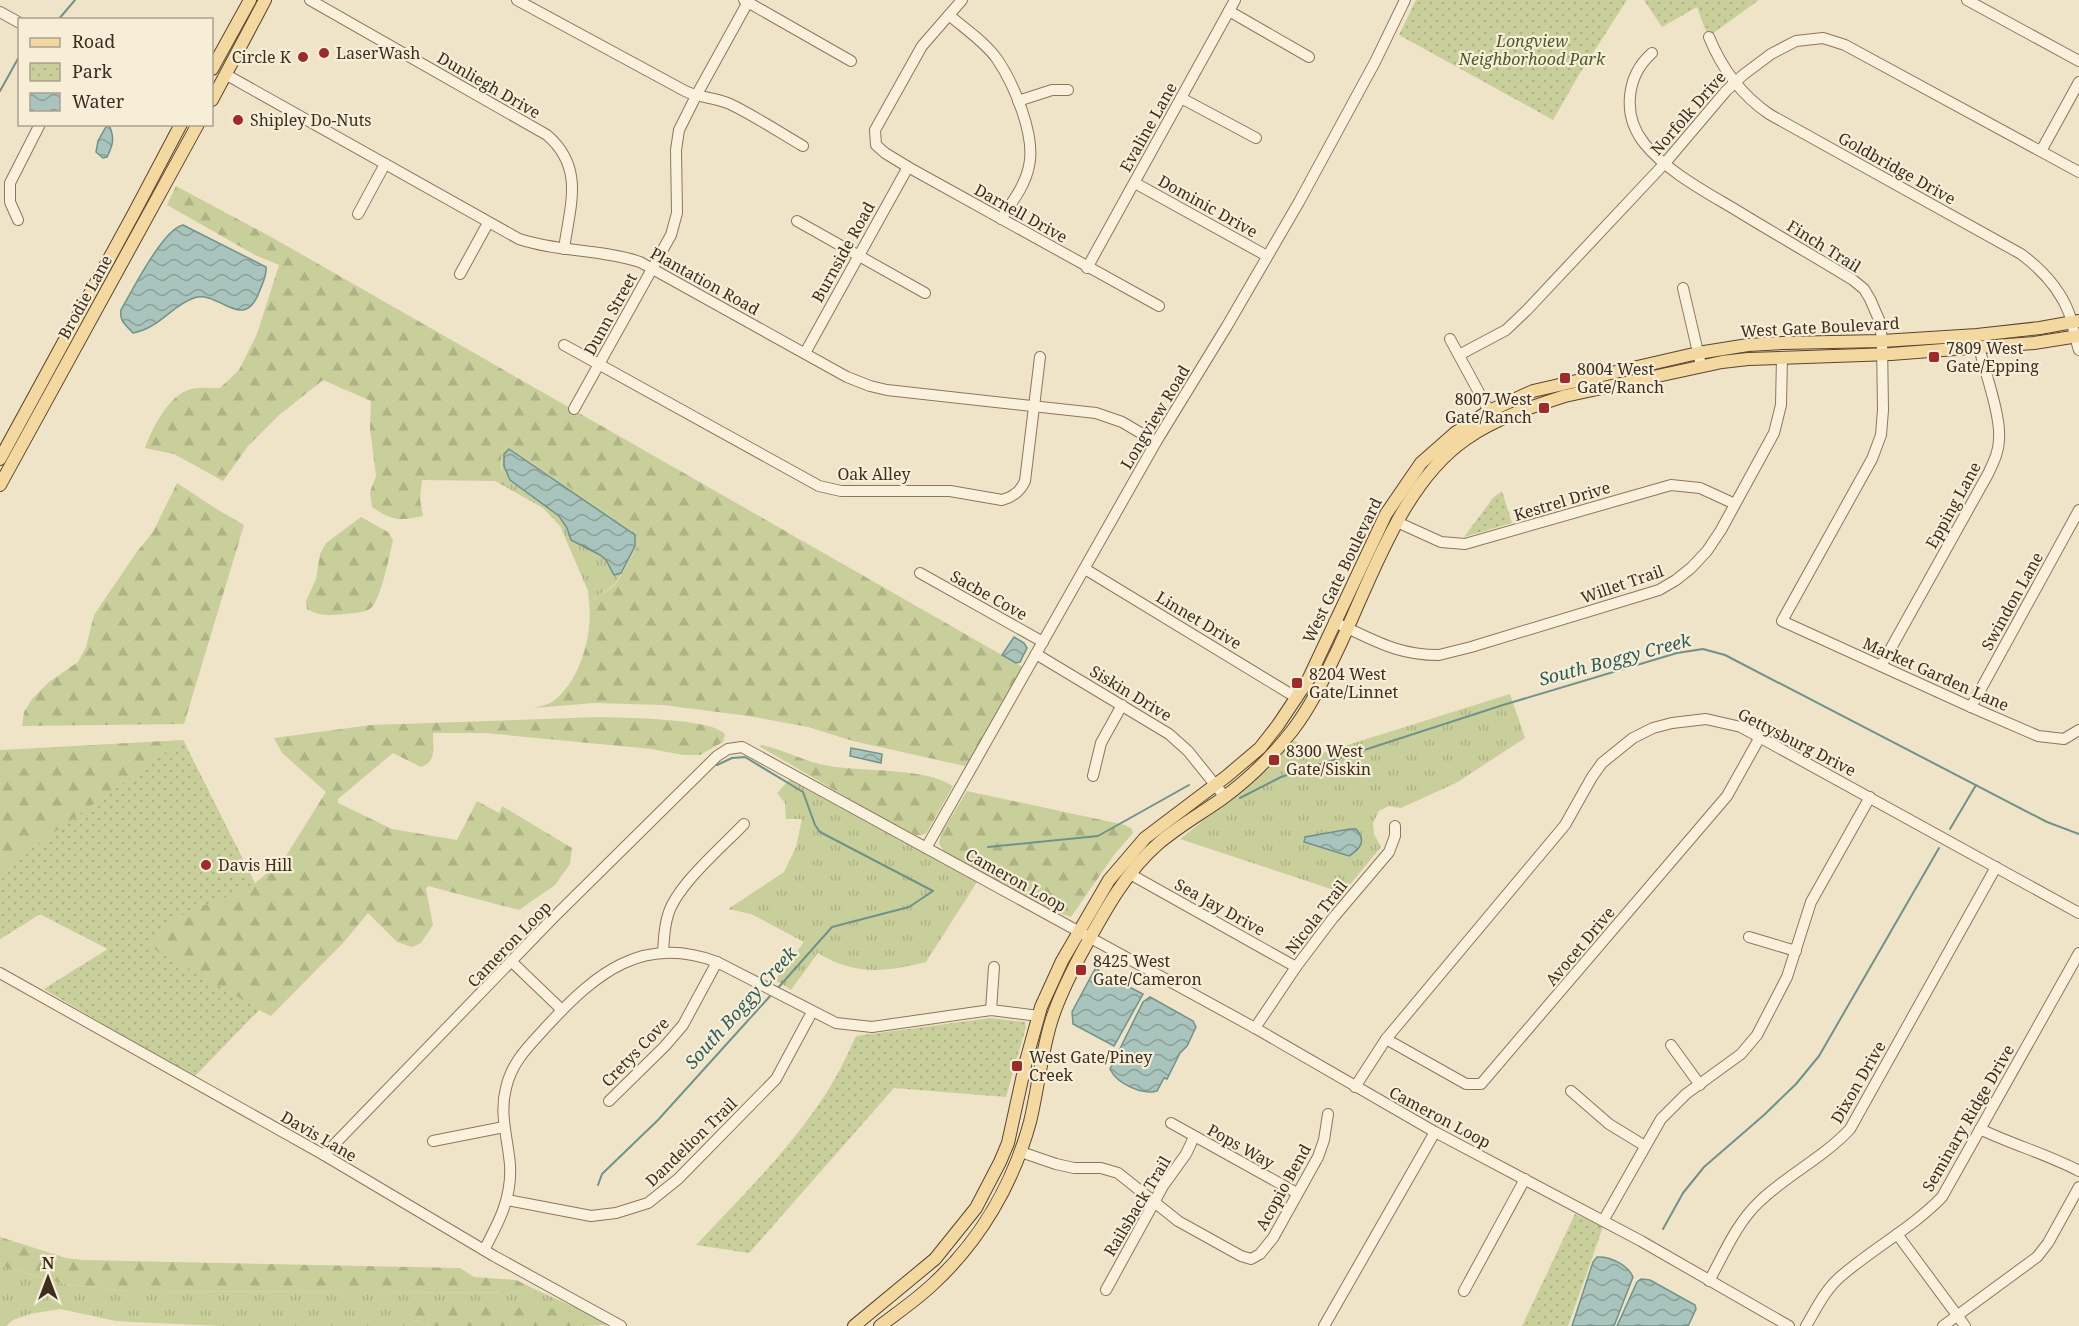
<svg xmlns="http://www.w3.org/2000/svg" width="2079" height="1326" font-family="'Noto Serif',serif">
  <style>
    .grass { fill: url(#grass-tufts) }
    .forest { fill: url(#forest-firs) }
    .park { fill: url(#park-dots) }
    .water { fill: url(#water-waves); stroke: #6f938a; stroke-width: 1.5 }
    .lines { fill: none; stroke-linecap: round; stroke-linejoin: round }
    .stream { stroke: #6f938a; stroke-width: 2 }
    .minor-casing { stroke: #8d765c; stroke-width: 12 }
    .major-casing { stroke: #5b4430; stroke-width: 14 }
    .minor { stroke: #faf1dc; stroke-width: 10 }
    .major { stroke: #f3d9a0; stroke-width: 12 }
    .poi-dot { fill: #9e2a2b; stroke: #f7eed8; stroke-width: 2 }
    .labels { text-anchor: middle; stroke-width: 4.5; stroke-linejoin: round; paint-order: stroke }
    .park-label { font-size: 16px; font-style: italic; fill: #4d5a26; stroke: #f7eed8 }
    .poi-label { font-size: 16px; fill: #3d2e20; stroke: #f7eed8; text-anchor: start }
    .street-label { font-size: 16px; fill: #3d2e20; stroke: #f7eed8 }
    .water-label { font-size: 18px; font-style: italic; fill: #2f5d5a; stroke: #f7eed8 }
  </style>
  <defs>
    <pattern id="grass-tufts" width="24" height="20" patternUnits="userSpaceOnUse" patternTransform="scale(1.5)"><rect width="24" height="20" fill="#c9cf9b"/><path d="M3 7l-1-3M5 7V3M7 7l1-3M15 17l-1-3M17 17v-4M19 17l1-3" fill="none" stroke="#aeb285"/></pattern>
    <pattern id="forest-firs" width="22" height="20" patternUnits="userSpaceOnUse" patternTransform="scale(1.5)"><rect width="22" height="20" fill="#c9cf9b"/><path d="M5 1l3.5 6h-7zM16 11l3.5 6h-7z" fill="#aeb285"/></pattern>
    <pattern id="park-dots" width="8" height="8" patternUnits="userSpaceOnUse" patternTransform="scale(1.5)"><rect width="8" height="8" fill="#c9cf9b"/><path d="M2 2h.1M6 6h.1" fill="none" stroke="#aeb285" stroke-width="1.8" stroke-linecap="round"/></pattern>
    <pattern id="water-waves" width="16" height="10" patternUnits="userSpaceOnUse" patternTransform="scale(1.5)"><rect width="16" height="10" fill="#a9c4bc"/><path d="M0 5q4-4 8 0t8 0" fill="none" stroke="#8ba098"/></pattern>
  </defs>
  <rect width="100%" height="100%" fill="#f0e4c8"/>
  <g class="grass">
    <polygon points="507,445 638,534 640,542 614,585 589,602 588,591 560,526 543,508 506,487 502,480 502,448"/>
    <polygon points="1510,694 1525,738 1456,783 1401,808 1389,806 1379,811 1373,823 1374,834 1381,847 1343,893 1180,839 1268,769 1292,740 1322,753"/>
    <path d="M791,778L977,882L926,962C885,972 855,976 818,953L791,990L775,980L804,942L751,914L728,909L784,872L796,847L802,819H786L785,803L777,793Z"/>
    <polygon points="0,1266 65,1284 127,1291 543,1293 583,1311 607,1325 582,1326 580,1321 414,1320 430,1326 221,1326 134,1322 116,1321 60,1309 30,1314 13,1320 6,1326 0,1326"/>
  </g>
  <g class="forest">
    <path d="M176,186L273,238L1023,667L969,767L853,741L808,727L749,716L663,705L594,703L534,708C539,706 547,705 552,702C580,682 593,635 589,602L615,585L640,542L638,534L507,445L502,448C501,461 500,475 506,487L495,481L422,480L420,499L423,516C400,521 392,521 372,507L370,492L376,476L370,429L371,401L323,380L278,416L248,446L223,481L174,454L145,448C152,429 168,395 191,389C199,387 211,388 220,388L239,370L257,334L279,265L255,255L167,205Z"/>
    <polygon points="177,483 215,508 244,525 184,724 22,726 24,712 32,699 49,682 78,662 86,647 94,615 136,553 153,532"/>
    <path d="M361,517L388,532L393,540C390,553 381,600 371,608C365,613 352,613 344,614C330,616 319,616 307,609L306,601L316,579L320,554L326,543Z"/>
    <path d="M600,717C624,718 710,718 725,734L723,742L700,755H683L651,749L486,733H433C433,748 437,761 421,767L393,753L338,799V803L392,829L457,840L477,801L499,813L502,806L572,848L570,864L555,885L519,910L428,886L426,889L433,925L421,943L412,947L397,942L368,913L344,942L271,1016L259,1010L194,1077L44,989L108,949L40,914L0,939V750L183,740L255,883L284,859L326,792L282,753L274,738L371,725Z"/>
    <path d="M762,745C784,750 806,762 829,766C864,772 924,767 953,786L927,832L923,835H916L872,812L759,746Z"/>
    <polygon points="967,791 1125,825 1131,828 1133,833 1114,855 1071,917 1052,911 944,851 939,844 941,834"/>
    <polygon points="0,1237 66,1258 83,1260 460,1268 474,1277 516,1280 543,1293 127,1291 65,1284 0,1266"/>
    <path d="M414,1304L562,1309C572,1312 579,1315 582,1326H430C420,1322 411,1321 409,1309Z"/>
  </g>
  <g class="park">
    <polygon points="1416,0 1627,0 1580,73 1553,120 1399,35"/>
    <polygon points="1644,0 1759,0 1708,37 1697,7 1662,27"/>
    <polygon points="1502,491 1512,523 1464,537 1493,498"/>
    <path d="M183,740L254,883C231,898 203,903 179,917C167,924 157,934 146,944L259,1009L194,1077L44,989L108,949L40,914L0,939V871Z"/>
    <path d="M990,1018L1025,1022L1026,1027L1006,1097L894,1088L749,1253L696,1245C740,1199 785,1154 821,1101C835,1081 846,1058 856,1036Z"/>
    <polygon points="1575,1214 1603,1227 1568,1326 1522,1326"/>
  </g>
  <g class="water">
    <path d="M107,125H109C115,138 113,145 107,157L103,158L96,152L98,141Z"/>
    <path d="M183,225L266,267C267,275 263,282 260,290C244,335 219,289 194,298C172,305 160,328 133,333C126,325 119,321 121,310C132,291 163,229 183,225Z"/>
    <polygon points="509,449 635,535 635,546 621,573 614,575 606,560 600,555 571,540 567,528 559,516 510,480 504,466 504,454"/>
    <polygon points="1014,637 1024,643 1027,648 1020,662 1016,663 1002,655"/>
    <polygon points="851,748 882,754 881,763 850,756"/>
    <path d="M1350,829H1356C1367,841 1360,849 1349,856L1304,842L1305,837Z"/>
    <polygon points="1096,967 1100,972 1143,994 1114,1046 1073,1024 1072,1012"/>
    <path d="M1150,997L1193,1021L1196,1027L1187,1046L1180,1053L1167,1079L1164,1078L1157,1091C1142,1095 1117,1084 1110,1069L1143,1002Z"/>
    <path d="M1597,1257C1610,1256 1628,1265 1633,1277L1614,1326H1572L1593,1262Z"/>
    <polygon points="1641,1279 1650,1280 1695,1305 1696,1309 1688,1326 1617,1326 1637,1282"/>
  </g>
  <g class="lines">
    <g class="stream">
      <polyline points="58,20 75,0"/>
      <polyline points="0,91 20,55"/>
      <polyline points="717,765 732,758 745,757 803,792 815,825 820,832 933,891 909,907 832,927 777,989"/>
      <polyline points="1240,798 1281,777 1503,705 1677,653 1703,649 1725,655 2047,822 2079,834"/>
      <polyline points="1950,829 1976,785"/>
      <polyline points="988,847 1098,836 1189,785"/>
      <polyline points="598,1185 602,1174 658,1120 771,995"/>
      <polyline points="1663,1229 1683,1193 1704,1167 1764,1115 1796,1084 1819,1056 1939,848"/>
    </g>
    <defs>
      <g id="minor">
        <path d="M310,0L547,135C585,168 570,205 564,249"/>
        <path d="M517,0L685,91C699,98 715,97 730,104C755,116 779,132 803,146"/>
        <polyline points="744,0 851,61"/>
        <polyline points="962,0 922,46 875,130 876,145 885,153 908,167 1159,306"/>
        <polyline points="1967,0 2079,61"/>
        <polyline points="1229,11 1309,57"/>
        <polyline points="0,12 20,23"/>
        <path d="M949,15C965,29 985,42 997,59C1014,84 1036,136 1029,166C1025,186 1012,202 1001,219"/>
        <path d="M1709,37C1722,69 1740,94 1769,114L2021,254C2041,269 2060,289 2069,313C2073,325 2075,338 2079,350"/>
        <path d="M1652,53C1626,76 1622,115 1644,143C1666,171 1706,192 1736,210C1775,234 1814,256 1853,280L1864,289L1870,299L1880,322L1882,341L1883,410L1881,435L1872,459L1782,621L1971,707L2038,736L2064,739L2079,730"/>
        <path d="M225,74L519,239C558,252 601,249 640,262L847,377L870,386L887,390L1096,413L1122,422L1156,442"/>
        <polyline points="1181,98 1256,138"/>
        <polyline points="1018,101 1052,90 1068,90"/>
        <polyline points="2041,151 2079,82"/>
        <polyline points="1135,183 1267,256"/>
        <polyline points="358,214 385,164"/>
        <polyline points="18,220 10,202 10,183 40,124"/>
        <polyline points="797,221 925,293"/>
        <polyline points="1087,268 1235,0"/>
        <polyline points="460,274 488,223"/>
        <polyline points="1683,288 1700,361"/>
        <polyline points="1450,339 1495,422"/>
        <path d="M564,345L819,486L841,491H950L1002,500C1013,497 1020,492 1025,481L1040,357"/>
        <polyline points="805,353 908,167"/>
        <polyline points="1459,355 1506,330 1527,310 1665,163 1726,91 1743,75 1771,54 1796,41 1823,38 1845,45 2079,172"/>
        <polyline points="574,409 671,235 677,213 676,150 679,130 696,96 749,0"/>
        <polyline points="1397,522 1441,542 1465,544 1671,485 1700,488 1735,504"/>
        <polyline points="1085,569 1297,698"/>
        <polyline points="920,573 1043,642"/>
        <path d="M1334,622C1373,639 1395,655 1439,655L1471,647L1659,590L1676,580L1691,568L1707,551L1721,530L1774,433L1781,405L1782,357"/>
        <polyline points="1036,654 1169,734 1188,751 1225,797"/>
        <path d="M1881,666L1988,474C1993,463 1999,452 1999,439C2001,416 1985,372 1979,347"/>
        <polyline points="1971,707 2079,510"/>
        <polyline points="1093,776 1101,743 1122,705"/>
        <polyline points="926,848 1156,442 1227,326 1299,202 1375,62 1405,0"/>
        <polyline points="1130,874 1296,967"/>
        <polyline points="1749,937 1796,951"/>
        <path d="M663,952C664,940 664,927 668,915C676,886 722,847 744,824"/>
        <polyline points="512,962 562,1010"/>
        <polyline points="0,973 324,1155 494,1256 621,1326"/>
        <polyline points="991,1010 994,967"/>
        <polyline points="1255,1028 1296,967 1333,918 1389,852 1395,836 1395,826"/>
        <polyline points="1386,1039 1466,1084 1481,1084 1727,796 1760,737"/>
        <polyline points="1671,1045 1700,1085"/>
        <polyline points="1355,1087 1386,1039 1565,825 1592,777 1602,763 1633,738 1653,728 1672,723 1706,719 1741,727 2079,913"/>
        <polyline points="1571,1091 1609,1124 1645,1146"/>
        <polyline points="609,1101 665,1046 683,1025 717,962"/>
        <polyline points="1171,1123 1297,1193"/>
        <path d="M1980,1129C2013,1145 2047,1154 2079,1171"/>
        <polyline points="433,1141 504,1127"/>
        <polyline points="1021,1152 1056,1164 1074,1168 1101,1168 1118,1173 1178,1221 1241,1256 1251,1259 1260,1254 1273,1238 1318,1157 1324,1140 1328,1114"/>
        <polyline points="324,1155 552,919 717,756 728,749 742,747 1255,1028 1435,1132 1641,1241 1789,1326"/>
        <polyline points="507,1200 591,1216 616,1213 648,1203 678,1179 776,1079 812,1012"/>
        <polyline points="1603,1221 1661,1119 1686,1094 1741,1054 1757,1035 1787,977 1811,902 1870,797"/>
        <polyline points="1897,1234 1965,1326"/>
        <path d="M484,1250C499,1222 512,1198 510,1165C508,1139 499,1114 506,1088C512,1061 530,1045 548,1025C596,973 643,934 717,962L836,1023L872,1027L991,1010L1039,1016"/>
        <path d="M1709,1281C1724,1254 1736,1224 1759,1202C1787,1175 1823,1158 1850,1129L1996,867"/>
        <polyline points="1106,1290 1163,1186 1186,1154 1194,1137"/>
        <polyline points="1464,1291 1525,1179"/>
        <polyline points="1324,1326 1435,1132"/>
        <path d="M1806,1326C1816,1309 1825,1290 1840,1277C1873,1248 1912,1228 1942,1197L2079,953"/>
        <polyline points="1943,1326 2037,1257 2048,1243 2079,1187"/>
      </g>
      <g id="major">
        <polyline points="212,69 250,0"/>
        <polyline points="212,100 265,0"/>
        <polyline points="0,459 134,213 181,124"/>
        <polyline points="0,485 198,124"/>
        <polyline points="854,1326 935,1259 976,1208 1000,1162 1008,1143 1026,1061 1041,1007 1062,961 1109,880 1145,838 1227,776 1260,748 1278,725 1308,680 1386,514 1421,463 1455,433 1489,411 1533,391 1698,353 1748,345 1782,343 1882,341 1977,335 2040,328 2079,321"/>
        <path d="M880,1326C897,1313 916,1300 932,1285C980,1241 1013,1184 1030,1122C1038,1089 1041,1055 1051,1022C1058,999 1069,977 1080,956C1102,916 1124,873 1159,843C1179,826 1202,813 1223,798C1248,780 1273,755 1292,731C1312,705 1325,676 1339,647C1371,579 1402,483 1466,439C1496,418 1531,407 1565,396L1722,362L1748,359L1891,354L2034,343L2079,336"/>
      </g>
    </defs>
    <use href="#minor" class="minor-casing"/>
    <use href="#major" class="major-casing"/>
    <use href="#minor" class="minor"/>
    <use href="#major" class="major"/>
  </g>
  <g class="poi-dot">
    <circle cx="324" cy="53" r="6"/>
    <circle cx="303" cy="57" r="6"/>
    <circle cx="238" cy="120" r="6"/>
    <rect x="1928" y="351" width="12" height="12" rx="3"/>
    <rect x="1559" y="372" width="12" height="12" rx="3"/>
    <rect x="1538" y="402" width="12" height="12" rx="3"/>
    <rect x="1291" y="677" width="12" height="12" rx="3"/>
    <rect x="1268" y="754" width="12" height="12" rx="3"/>
    <circle cx="206" cy="865" r="6"/>
    <rect x="1075" y="964" width="12" height="12" rx="3"/>
    <rect x="1011" y="1060" width="12" height="12" rx="3"/>
  </g>
  <g class="labels">
    <g class="park-label">
      <text x="1532" y="47">Longview<tspan x="1532" dy="18">Neighborhood Park</tspan></text>
    </g>
    <g class="poi-label">
      <text x="336" y="59">LaserWash</text>
      <text x="291" y="63" text-anchor="end">Circle K</text>
      <text x="250" y="126">Shipley Do-Nuts</text>
      <text x="1946" y="354">7809 West<tspan x="1946" dy="18">Gate/Epping</tspan></text>
      <text x="1577" y="375">8004 West<tspan x="1577" dy="18">Gate/Ranch</tspan></text>
      <text x="1532" y="405" text-anchor="end">8007 West<tspan x="1532" dy="18">Gate/Ranch</tspan></text>
      <text x="1309" y="680">8204 West<tspan x="1309" dy="18">Gate/Linnet</tspan></text>
      <text x="1286" y="757">8300 West<tspan x="1286" dy="18">Gate/Siskin</tspan></text>
      <text x="218" y="871">Davis Hill</text>
      <text x="1093" y="967">8425 West<tspan x="1093" dy="18">Gate/Cameron</tspan></text>
      <text x="1029" y="1063">West Gate/Piney<tspan x="1029" dy="18">Creek</tspan></text>
    </g>
    <g class="street-label">
      <text transform="translate(489 85) rotate(30)" y="6">Dunliegh Drive</text>
      <text transform="translate(1688 113) rotate(-49)" y="6">Norfolk Drive</text>
      <text transform="translate(1148 127) rotate(-61)" y="6">Evaline Lane</text>
      <text transform="translate(1897 168) rotate(29)" y="6">Goldbridge Drive</text>
      <text transform="translate(1208 206) rotate(29)" y="6">Dominic Drive</text>
      <text transform="translate(1021 213) rotate(29)" y="6">Darnell Drive</text>
      <text transform="translate(1824 246) rotate(32)" y="6">Finch Trail</text>
      <text transform="translate(843 252) rotate(-61)" y="6">Burnside Road</text>
      <text transform="translate(705 281) rotate(29)" y="6">Plantation Road</text>
      <text transform="translate(85 297) rotate(-61)" y="6">Brodie Lane</text>
      <text transform="translate(610 314) rotate(-61)" y="6">Dunn Street</text>
      <text transform="translate(1820 327) rotate(-3)" y="6">West Gate Boulevard</text>
      <text transform="translate(1155 417) rotate(-59)" y="6">Longview Road</text>
      <text x="874" y="480">Oak Alley</text>
      <text transform="translate(1562 501) rotate(-17)" y="6">Kestrel Drive</text>
      <text transform="translate(1953 505) rotate(-61)" y="6">Epping Lane</text>
      <text transform="translate(1342 570) rotate(-64)" y="6">West Gate Boulevard</text>
      <text transform="translate(1622 584) rotate(-19)" y="6">Willet Trail</text>
      <text transform="translate(989 595) rotate(29)" y="6">Sacbe Cove</text>
      <text transform="translate(2012 601) rotate(-61)" y="6">Swindon Lane</text>
      <text transform="translate(1199 620) rotate(31)" y="6">Linnet Drive</text>
      <text transform="translate(1936 674) rotate(24)" y="6">Market Garden Lane</text>
      <text transform="translate(1131 693) rotate(31)" y="6">Siskin Drive</text>
      <text transform="translate(1797 742) rotate(27)" y="6">Gettysburg Drive</text>
      <text transform="translate(1016 880) rotate(29)" y="6">Cameron Loop</text>
      <text transform="translate(1220 907) rotate(29)" y="6">Sea Jay Drive</text>
      <text transform="translate(1316 917) rotate(-52)" y="6">Nicola Trail</text>
      <text transform="translate(509 944) rotate(-46)" y="6">Cameron Loop</text>
      <text transform="translate(1580 946) rotate(-50)" y="6">Avocet Drive</text>
      <text transform="translate(635 1052) rotate(-46)" y="6">Cretys Cove</text>
      <text transform="translate(1858 1082) rotate(-60)" y="6">Dixon Drive</text>
      <text transform="translate(1440 1117) rotate(28)" y="6">Cameron Loop</text>
      <text transform="translate(1968 1118) rotate(-60)" y="6">Seminary Ridge Drive</text>
      <text transform="translate(319 1136) rotate(30)" y="6">Davis Lane</text>
      <text transform="translate(691 1142) rotate(-44)" y="6">Dandelion Trail</text>
      <text transform="translate(1241 1146) rotate(29)" y="6">Pops Way</text>
      <text transform="translate(1283 1187) rotate(-61)" y="6">Acopio Bend</text>
      <text transform="translate(1137 1206) rotate(-59)" y="6">Railsback Trail</text>
    </g>
    <g class="water-label">
      <text transform="translate(1615 660) rotate(-15)" y="6">South Boggy Creek</text>
      <text transform="translate(741 1008) rotate(-48)" y="6">South Boggy Creek</text>
    </g>
  </g>
  <rect x="18" y="18" width="195" height="108" fill="#f7eed8" stroke="#ada18e" stroke-width="1.5"/>
  <rect x="30" y="38" width="30" height="9" fill="#f3d9a0" stroke="#ada18e" stroke-width="1.5"/>
  <text x="72" y="48" font-size="18" fill="#3d2e20">Road</text>
  <rect x="30" y="63" width="30" height="18" fill="url(#park-dots)" stroke="#ada18e" stroke-width="1.5"/>
  <text x="72" y="78" font-size="18" fill="#3d2e20">Park</text>
  <rect x="30" y="93" width="30" height="18" fill="url(#water-waves)" stroke="#ada18e" stroke-width="1.5"/>
  <text x="72" y="108" font-size="18" fill="#3d2e20">Water</text>
  <g transform="translate(48 1278)" stroke="#f7eed8" stroke-width="4.5" paint-order="stroke">
  <path d="M0-4.5L10 22L0 15L-10 22Z" fill="#3d2e20"/>
  <text y="-9" font-size="16" font-weight="bold" text-anchor="middle" fill="#3d2e20">N</text>
  </g>
</svg>
